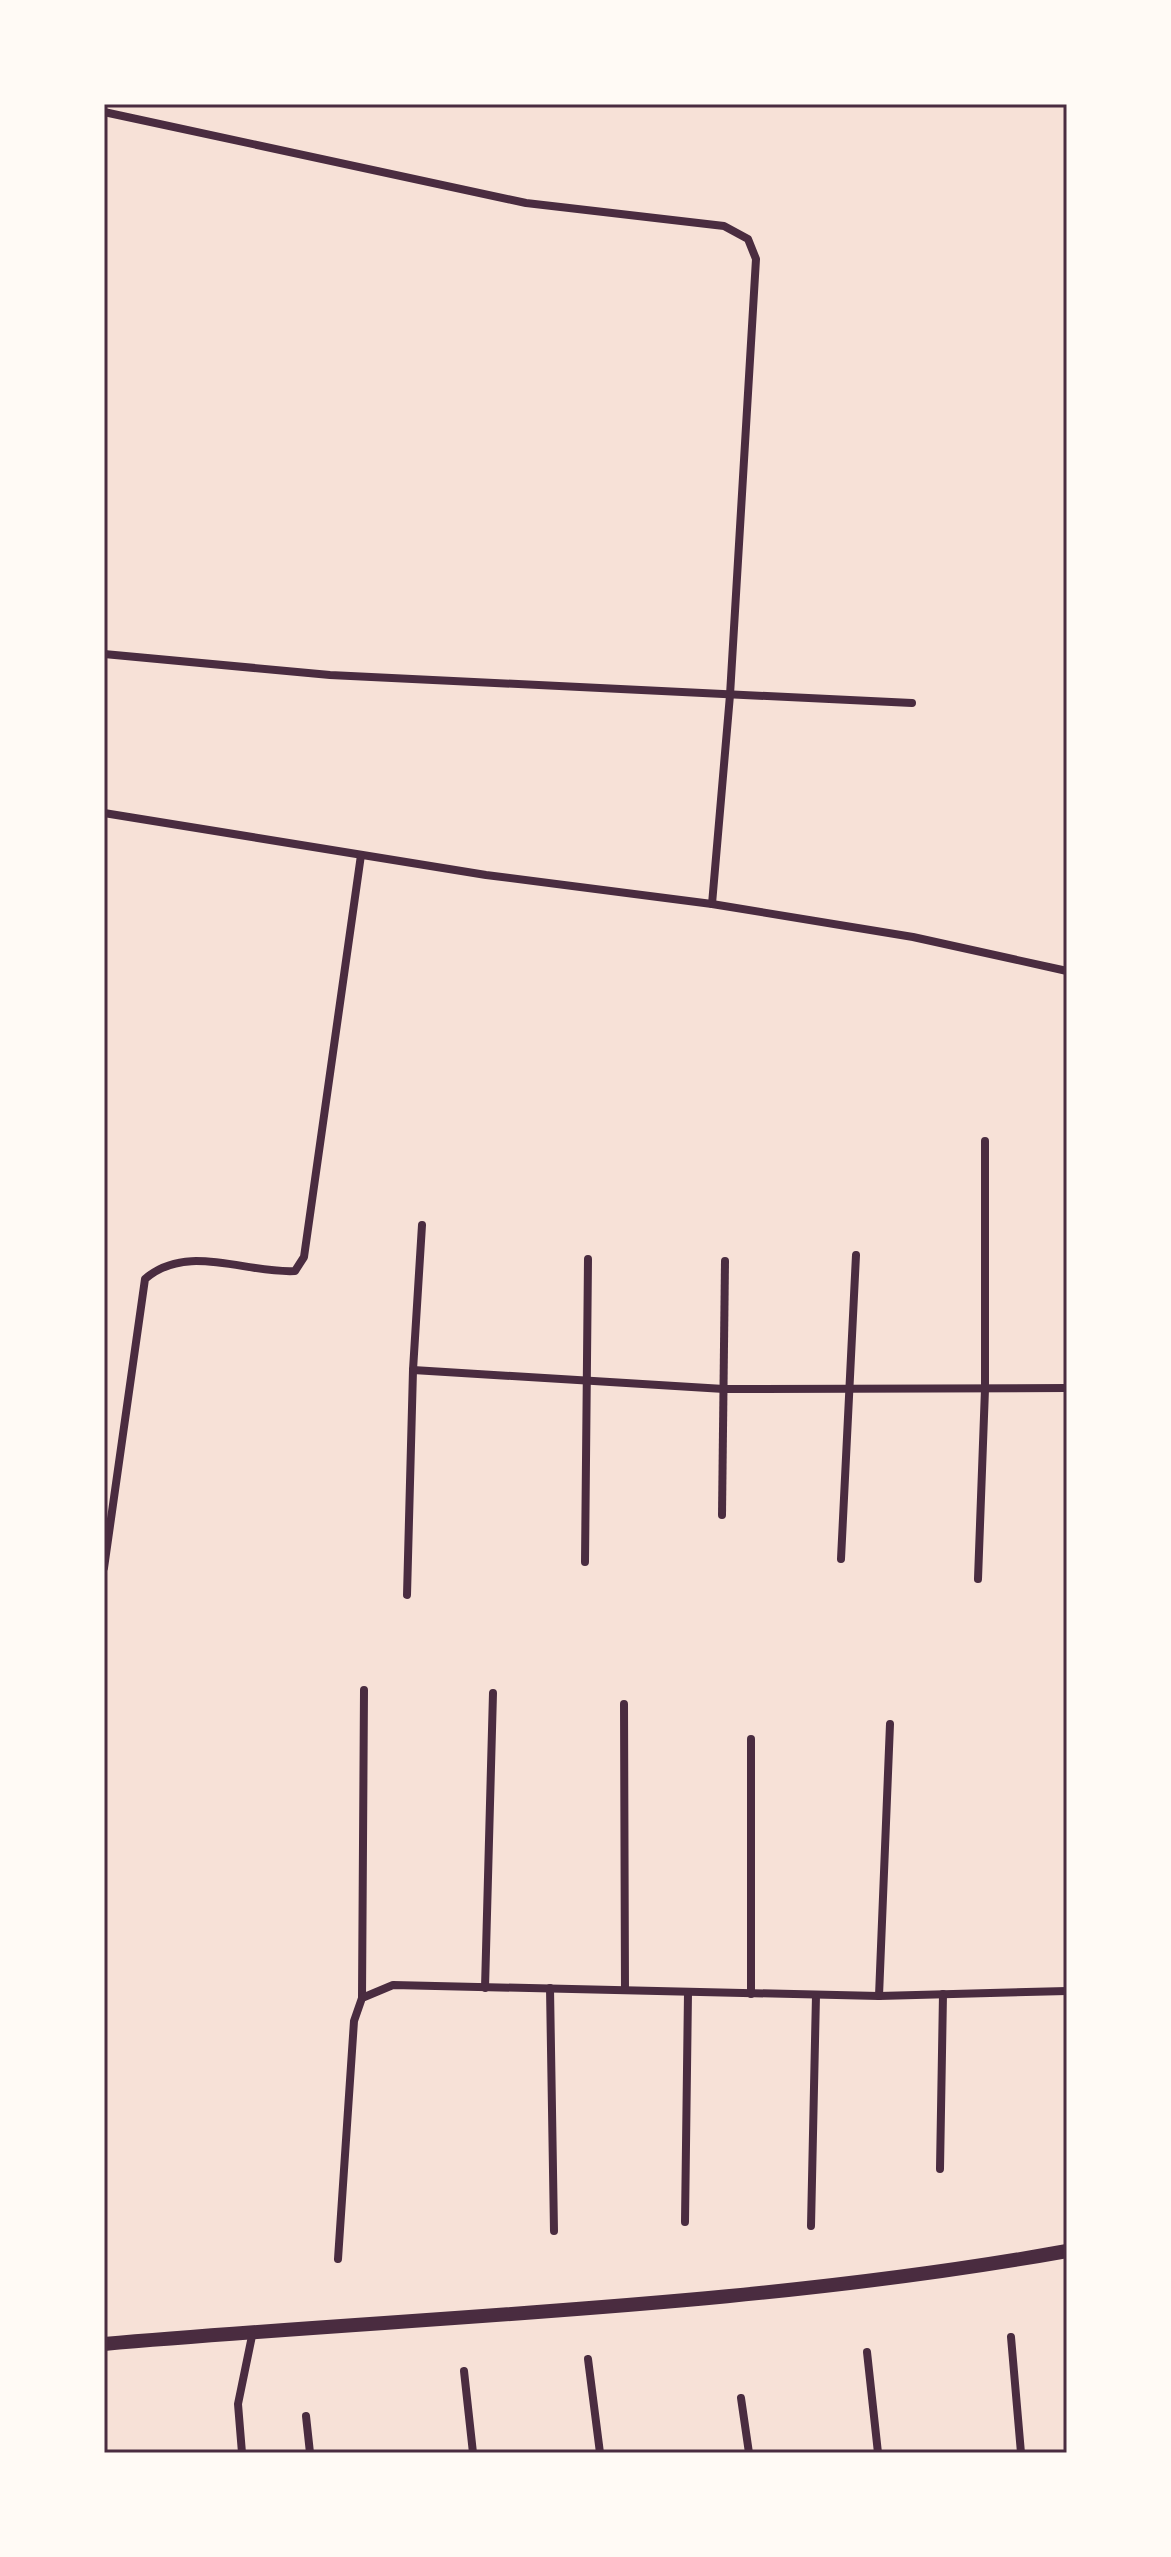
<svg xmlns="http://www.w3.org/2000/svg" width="1171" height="2557" font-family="'Open Sans',sans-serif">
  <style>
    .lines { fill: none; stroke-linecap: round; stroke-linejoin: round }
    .minor { stroke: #4a2c40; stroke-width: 8 }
    .tertiary { stroke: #4a2c40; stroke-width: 14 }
    .neatline { fill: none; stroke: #4a2c40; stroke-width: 3 }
  </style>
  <rect width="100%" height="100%" fill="#f7e1d7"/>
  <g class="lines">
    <g class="minor">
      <polyline points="104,112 526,203 724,226 748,239 756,259 730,695 712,904"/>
      <polyline points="104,654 330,675 912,703"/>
      <polyline points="104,813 486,875 712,904 913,937 1067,971"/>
      <polyline points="413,1370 724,1389 1067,1388"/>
      <polyline points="722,1515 725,1261"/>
      <polyline points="841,1559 856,1255"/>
      <polyline points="585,1562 588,1259"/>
      <path d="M104,1568L145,1279C187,1242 246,1274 295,1271L304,1257L361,855"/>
      <polyline points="978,1579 985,1389 985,1141"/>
      <polyline points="407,1595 413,1370 422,1225"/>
      <polyline points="624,1704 625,1990"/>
      <polyline points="751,1739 751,1994"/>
      <polyline points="485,1988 493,1693"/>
      <polyline points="550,1988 554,2231"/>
      <polyline points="879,1996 890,1724"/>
      <polyline points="362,1998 364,1690"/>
      <polyline points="940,2169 943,1994"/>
      <polyline points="685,2222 688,1993"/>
      <polyline points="811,2226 816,1995"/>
      <polyline points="338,2259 354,2021 362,1998 393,1985 879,1996 1067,1991"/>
      <polyline points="1011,2337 1021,2453"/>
      <polyline points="867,2352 878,2453"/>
      <polyline points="588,2359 600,2453"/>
      <polyline points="464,2371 473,2453"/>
      <polyline points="741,2398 749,2453"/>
      <polyline points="306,2416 310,2453"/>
      <polyline points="242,2453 238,2404 253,2331"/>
    </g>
    <path class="tertiary" d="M104,2344C425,2316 750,2308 1067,2251"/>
  </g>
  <rect width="1171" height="2557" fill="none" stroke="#fffaf5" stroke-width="212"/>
  <rect x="106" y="106" width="959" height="2345" class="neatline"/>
</svg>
